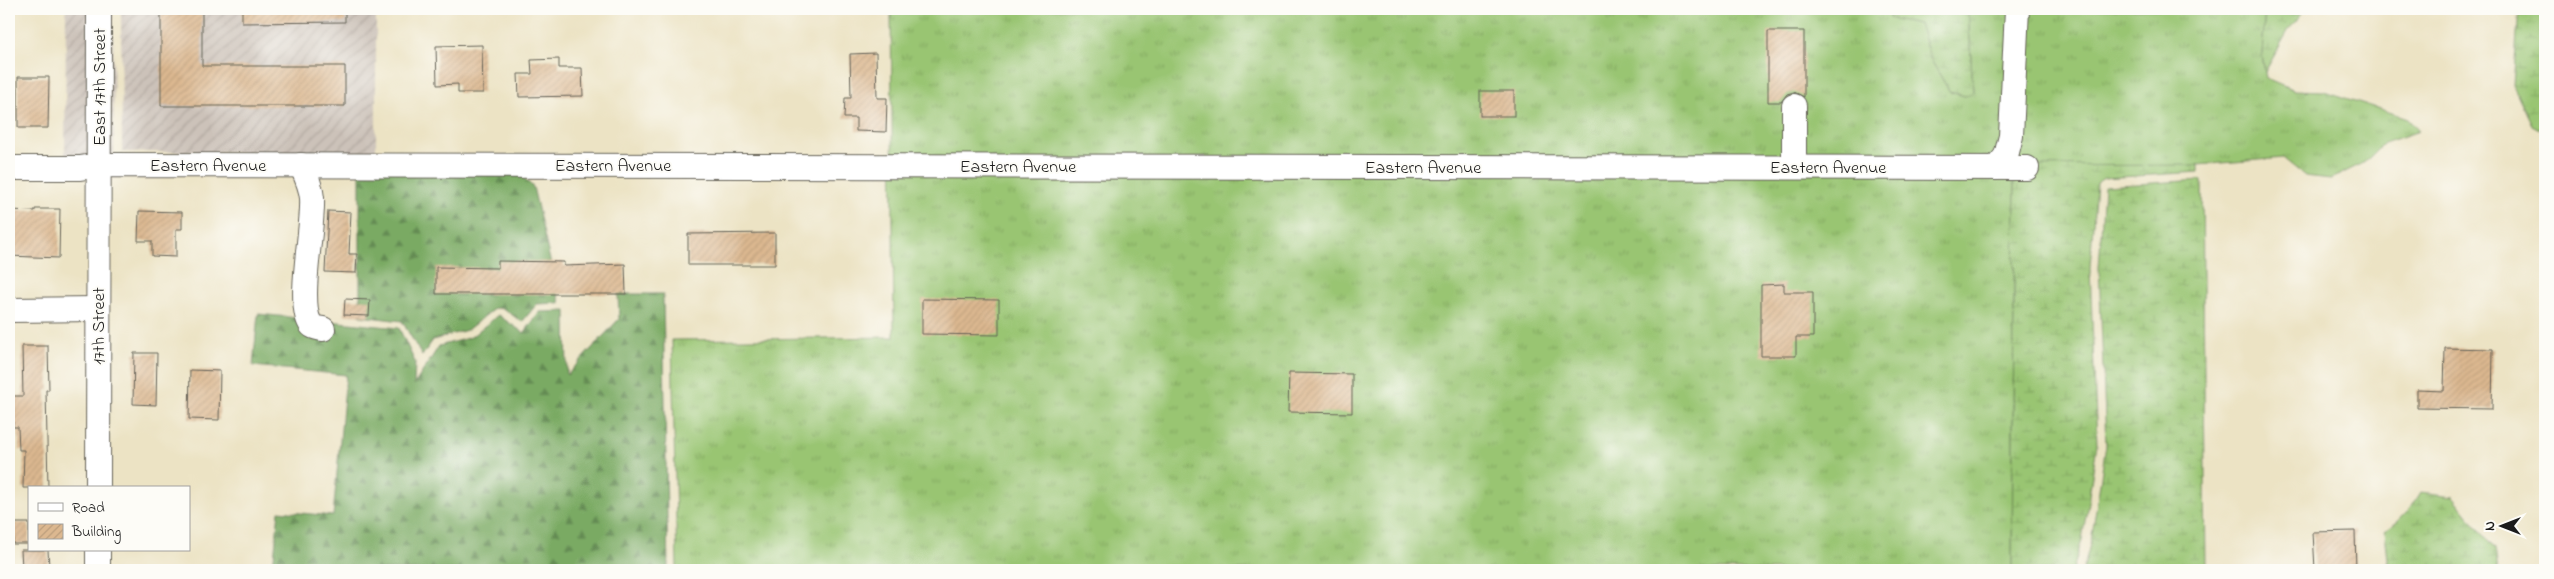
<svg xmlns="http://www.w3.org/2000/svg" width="2554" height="579" font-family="'Indie Flower',sans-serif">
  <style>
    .industrial { fill: url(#industrial-furrows) }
    .grass { fill: url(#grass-tufts); stroke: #5a7047 }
    .forest { fill: url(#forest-firs); stroke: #4b6340 }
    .wetland { fill: url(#wetland-marsh); stroke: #5a7047 }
    .building { fill: url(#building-hatch) }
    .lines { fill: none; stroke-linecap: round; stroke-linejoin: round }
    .minor-casing { stroke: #656257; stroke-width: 26 }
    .minor { stroke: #fff; stroke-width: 24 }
    .labels { text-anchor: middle; stroke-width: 4; stroke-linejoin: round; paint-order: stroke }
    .street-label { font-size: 18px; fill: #1c1c1c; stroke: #fdfcf7 }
  </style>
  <defs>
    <pattern id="industrial-furrows" width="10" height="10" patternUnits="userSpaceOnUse" patternTransform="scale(1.25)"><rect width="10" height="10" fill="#ccc2b9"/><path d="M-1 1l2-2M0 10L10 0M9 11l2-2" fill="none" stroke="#afa69e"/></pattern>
    <pattern id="grass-tufts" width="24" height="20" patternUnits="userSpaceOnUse" patternTransform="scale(1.25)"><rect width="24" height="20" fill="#99c572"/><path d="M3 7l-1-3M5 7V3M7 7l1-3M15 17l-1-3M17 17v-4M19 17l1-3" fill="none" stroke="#83a962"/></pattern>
    <pattern id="forest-firs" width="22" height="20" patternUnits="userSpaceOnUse" patternTransform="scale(1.25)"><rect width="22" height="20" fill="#7aaa64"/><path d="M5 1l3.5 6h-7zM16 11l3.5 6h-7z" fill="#638a52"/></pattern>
    <pattern id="wetland-marsh" width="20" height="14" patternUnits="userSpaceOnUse" patternTransform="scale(1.25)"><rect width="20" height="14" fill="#99c572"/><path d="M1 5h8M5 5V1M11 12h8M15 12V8" fill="none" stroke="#83a962"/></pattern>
    <pattern id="building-hatch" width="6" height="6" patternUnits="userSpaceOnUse" patternTransform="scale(1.25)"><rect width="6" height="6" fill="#dcb890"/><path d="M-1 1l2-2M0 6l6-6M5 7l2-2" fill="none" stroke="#bc9e7c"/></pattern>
  </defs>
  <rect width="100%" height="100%" fill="#fdfcf7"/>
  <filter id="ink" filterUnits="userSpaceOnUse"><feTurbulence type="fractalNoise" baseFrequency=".02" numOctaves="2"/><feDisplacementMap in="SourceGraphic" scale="10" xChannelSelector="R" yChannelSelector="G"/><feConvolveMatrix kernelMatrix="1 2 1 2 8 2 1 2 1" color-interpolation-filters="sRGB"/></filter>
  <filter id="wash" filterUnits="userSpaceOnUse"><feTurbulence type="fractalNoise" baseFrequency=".0096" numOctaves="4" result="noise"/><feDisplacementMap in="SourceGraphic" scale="20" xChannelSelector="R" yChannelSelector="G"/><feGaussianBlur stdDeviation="1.12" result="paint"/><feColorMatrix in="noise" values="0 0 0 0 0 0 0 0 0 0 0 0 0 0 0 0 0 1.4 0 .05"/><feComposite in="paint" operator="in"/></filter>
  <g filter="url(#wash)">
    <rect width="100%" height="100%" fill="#ece3c4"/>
    <g class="industrial">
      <polygon points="66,9 113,9 114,157 65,157"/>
      <polygon points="121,9 376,9 376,152 122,152"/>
    </g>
    <polygon class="grass" points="891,9 1889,9 1889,18 1919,24 1931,60 1950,92 1965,96 1973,92 1968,9 2265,9 2262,55 2266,78 2294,90 2325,91 2407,118 2419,131 2384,143 2365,162 2331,179 2305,176 2283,158 2015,180 2012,570 677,570 672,340 894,337"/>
    <g class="forest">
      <polygon points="360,160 508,162 533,187 560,303 537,304 522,322 504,309 495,308 467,330 433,340 422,356 402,321 360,316"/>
      <polygon points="618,294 663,294 668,570 267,570 274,558 279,511 333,516 346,375 253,366 258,314 399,328 415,362 414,385 439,346 471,337 498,315 524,333 540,312 566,311 567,375 619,319"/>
    </g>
    <g class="wetland">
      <polygon points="1889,9 1968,9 1973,92 1965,96 1950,92 1931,60 1919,24 1889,18"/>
      <polygon points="2265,9 2305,9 2288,31 2265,72 2262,55"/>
      <polygon points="2519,9 2545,9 2545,132 2532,125 2513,85"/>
      <polygon points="2199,165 2199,172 2104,178 2096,183 2090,268 2097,445 2082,540 2073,570 2012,570 2015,180 2013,166"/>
      <polygon points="2202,180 2206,570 2083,570 2091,541 2106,445 2099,268 2104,186"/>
      <polygon points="2420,492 2453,496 2495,549 2498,570 2389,570 2385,531 2407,513"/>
    </g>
    <g id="blocks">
      <g class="building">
        <polygon points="161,9 202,9 202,66 345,66 345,106 161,106"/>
        <polygon points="242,9 345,9 345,22 242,23"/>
        <polygon points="1768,31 1804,31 1804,97 1794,92 1787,94 1781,102 1768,102"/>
        <polygon points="482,45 483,93 458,93 458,84 437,85 436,46"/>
        <polygon points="876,53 877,98 887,98 886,132 856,131 856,118 844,118 845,98 851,98 850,54"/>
        <polygon points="559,59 559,68 582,68 583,96 519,97 518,74 532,74 531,60"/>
        <polygon points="18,77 49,77 48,128 18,128"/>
        <rect x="1480" y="91" width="34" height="25"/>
        <polygon points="35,209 60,209 59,258 9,256 9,210 35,211"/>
        <polygon points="139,211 182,212 182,229 176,229 176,257 152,256 152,241 138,241"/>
        <polygon points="328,211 351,212 349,254 357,254 356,273 325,272"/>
        <polygon points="775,233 775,265 688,265 688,234"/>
        <polygon points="498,261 564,262 564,266 625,264 626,294 436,294 436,267 498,268"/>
        <polygon points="1784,284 1784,292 1813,292 1813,337 1796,337 1796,356 1761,356 1761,285"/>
        <polygon points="345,299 370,300 369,316 344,315"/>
        <polygon points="922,299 999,300 999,335 922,334"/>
        <polygon points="22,346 48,346 49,390 46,390 48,488 23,488 24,450 19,450 18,427 13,427 12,396 23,396"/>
        <polygon points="2445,348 2493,349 2492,409 2417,408 2417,390 2444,391"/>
        <polygon points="134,353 157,353 156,405 133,404"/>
        <polygon points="190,370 220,371 219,420 189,419"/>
        <polygon points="1289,373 1352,374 1352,413 1288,412"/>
        <rect x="13" y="523" width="16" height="21"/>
        <polygon points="2355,531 2356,570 2315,570 2313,532"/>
        <polygon points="21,550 48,550 49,567 22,568"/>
      </g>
    </g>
  </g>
  <g filter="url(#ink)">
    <use href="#blocks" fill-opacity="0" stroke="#656257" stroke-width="1"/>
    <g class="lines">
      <defs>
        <g id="minor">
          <polyline points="1794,106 1794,167"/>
          <path d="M301,165C306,176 311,186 312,198C314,226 297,301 310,323C312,328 318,328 323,329"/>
          <polyline points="9,168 80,168 99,165 2027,168"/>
          <polyline points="1996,168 2006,156 2011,136 2017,9"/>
          <polyline points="9,310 98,309"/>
          <polyline points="98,488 99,9"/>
          <polyline points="98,550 98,570"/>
        </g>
      </defs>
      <use href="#minor" class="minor-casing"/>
      <use href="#minor" class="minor"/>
    </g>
  </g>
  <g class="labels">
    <g class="street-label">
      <text transform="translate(99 87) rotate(-90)" y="6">East 17th Street</text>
      <text x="208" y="171">Eastern Avenue</text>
      <text x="613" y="171">Eastern Avenue</text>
      <text x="1018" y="172">Eastern Avenue</text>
      <text x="1423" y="173">Eastern Avenue</text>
      <text x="1828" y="173">Eastern Avenue</text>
      <text transform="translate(98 326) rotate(-90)" y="6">17th Street</text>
    </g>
  </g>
  <rect width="2554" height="579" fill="none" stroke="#fdfcf7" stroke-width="30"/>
  <rect x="28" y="486" width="162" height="65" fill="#fdfcf7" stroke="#a3a29f"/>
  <rect x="38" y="503" width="25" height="8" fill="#ffffff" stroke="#a3a29f"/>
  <text x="72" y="512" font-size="15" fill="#1c1c1c">Road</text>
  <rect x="38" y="524" width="25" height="15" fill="url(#building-hatch)" stroke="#a3a29f"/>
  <text x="72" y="536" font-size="15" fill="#1c1c1c">Building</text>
  <g transform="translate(2502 526) rotate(270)" stroke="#fdfcf7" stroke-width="4" paint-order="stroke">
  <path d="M0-4L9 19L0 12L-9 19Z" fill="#1c1c1c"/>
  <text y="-8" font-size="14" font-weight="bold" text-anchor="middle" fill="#1c1c1c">N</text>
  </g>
</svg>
